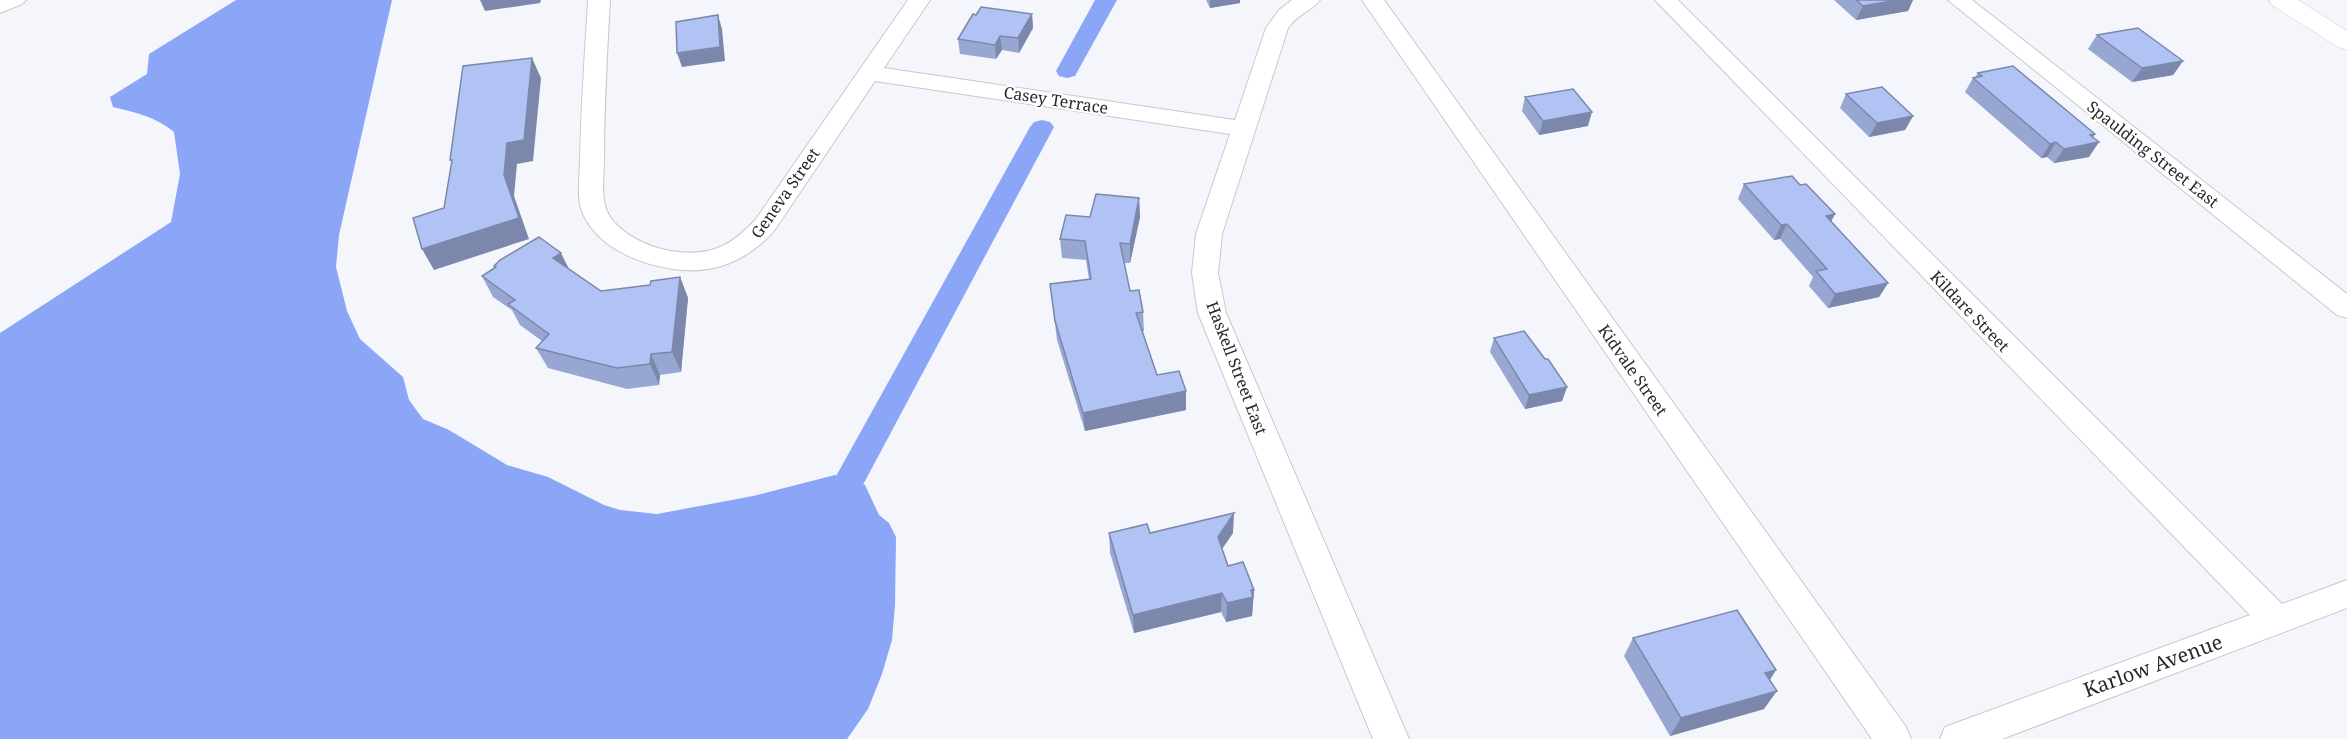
<svg xmlns="http://www.w3.org/2000/svg" width="2347" height="739" font-family="'Noto Serif',serif">
  <style>
    .water { fill: #8ba5f7 }
    .lines { fill: none; stroke-linecap: round; stroke-linejoin: round }
    .canal { fill: #8ba5f7; fill-rule: evenodd }
    .minor-casing { stroke: #c7c9ce; stroke-width: 2 }
    .tertiary-casing { stroke: #c7c9ce; stroke-width: 1 }
    .minor { fill: #fff; fill-rule: evenodd }
    .tertiary { fill: #fff; fill-rule: evenodd }
    .wall { fill: #98a7d2 }
    .shaded-wall { fill: #7c88ab }
    .building { fill: #b1c2f4; stroke: #7c88ab; stroke-width: 1.5 }
    .labels { text-anchor: middle; stroke-width: 4.5; stroke-linejoin: round; paint-order: stroke }
    .street-label { font-size: 16px; fill: #29292b; stroke: #fff }
    .near-street-label { font-size: 20px; fill: #29292b; stroke: #fff }
  </style>
  <rect width="100%" height="100%" fill="#f4f6fc"/>
  <path class="water" d="M236,0H392L339,235L336,267L347,311L360,339L403,377L409,400L423,419L449,430L507,465L548,477L604,505L620,510L657,514L753,496L835,475L865,485L879,515L889,523L896,537L895,605L892,640L882,674L868,709L847,739H0V333L171,222L180,174L174,132C156,117 135,112 113,107L110,97L147,74L149,54Z"/>
  <g class="lines">
    <g class="canal">
      <polygon points="1095,0 1117,0 1075,76 1067,78 1059,76 1056,71"/>
      <polygon points="1042,120 1050,122 1054,127 857,496 846,499 835,496 831,487 835,478 1030,127 1034,122"/>
    </g>
    <defs>
      <g id="minor">
        <polygon points="0,0 26,0 22,4 0,13"/>
        <path d="M588,0H610C607,53 604,107 604,161C604,177 600,200 609,215C620,234 650,248 671,251C710,257 730,247 756,219L908,0H930L884,68L1235,120L1266,28L1279,10L1292,0H1320C1312,11 1297,14 1288,28L1222,234L1218,273L1226,313L1409,739H1373L1198,313L1192,273L1196,234L1230,134L875,81L774,231C747,261 713,275 673,269C638,264 598,247 583,214C576,198 580,177 580,160C581,106 585,53 588,0Z"/>
        <polygon points="1362,0 1384,0 1906,727 1911,739 1872,739"/>
        <polygon points="1655,0 1678,0 2282,604 2347,580 2347,608 2002,739 1940,739 1945,727 2250,615"/>
        <polygon points="1948,0 1972,0 2347,294 2347,318 2337,315"/>
      </g>
      <polygon id="tertiary" points="2269,0 2298,0 2347,31 2347,50 2338,47 2272,5"/>
    </defs>
    <use href="#minor" class="minor-casing"/>
    <use href="#tertiary" class="tertiary-casing"/>
    <use href="#minor" class="minor"/>
    <use href="#tertiary" class="tertiary"/>
  </g>
  <g class="wall">
    <polygon points="1206,0 1240,0 1240,3 1210,8"/>
    <polygon points="1834,0 1913,0 1908,11 1856,20"/>
    <polygon points="1032,14 1033,28 1019,53 1002,50 996,59 960,54 958,39"/>
    <polygon points="2097,35 2183,61 2173,75 2132,82 2088,49"/>
    <polygon points="1978,73 2093,138 2089,157 2054,163 2047,157 2041,158 1965,92 1973,78 1975,77"/>
    <polygon points="1846,94 1913,116 1905,130 1869,137 1840,108"/>
    <polygon points="1525,97 1588,126 1539,135 1522,111"/>
    <polygon points="1744,184 1800,185 1835,214 1831,221 1888,283 1879,297 1828,308 1809,286 1813,277 1780,239 1774,240 1738,199"/>
    <polygon points="1139,198 1140,217 1130,263 1124,263 1130,291 1143,312 1144,331 1142,332 1157,375 1186,391 1186,410 1085,431 1057,340 1050,284 1089,279 1086,260 1062,258 1060,239 1090,217"/>
    <polygon points="494,266 569,269 601,291 650,285 680,277 688,298 681,372 660,375 659,385 627,389 548,368 536,348 542,341 520,325 512,310 493,297 482,276 495,268"/>
    <polygon points="1494,338 1545,359 1567,387 1562,401 1525,409 1490,352"/>
    <polygon points="1109,533 1233,533 1222,549 1228,566 1254,590 1252,616 1226,622 1221,612 1134,633 1110,553"/>
    <polygon points="1633,638 1776,670 1770,680 1764,709 1670,736 1624,656"/>
  </g>
  <g class="shaded-wall">
    <polygon points="480,0 541,0 540,3 485,11"/>
    <polygon points="1210,0 1240,0 1240,3 1210,8"/>
    <polygon points="1897,0 1913,0 1908,11 1856,20 1863,6"/>
    <polygon points="1032,14 1033,28 1019,53 1018,38"/>
    <polygon points="718,15 722,29 725,61 682,67 677,53"/>
    <polygon points="1000,36 1002,50 996,59 995,45"/>
    <polygon points="532,58 541,78 533,161 517,164 514,196 529,239 434,270 422,249 504,175 507,143"/>
    <polygon points="2183,61 2173,75 2132,82 2142,68"/>
    <polygon points="1592,112 1588,126 1539,135 1543,121"/>
    <polygon points="1913,116 1905,130 1869,137 1877,123"/>
    <polygon points="2095,134 2089,144 2099,142 2089,157 2054,163 2064,149 2090,135"/>
    <polygon points="2056,142 2047,157 2041,158 2050,144"/>
    <polygon points="1139,198 1140,217 1130,263 1130,244"/>
    <polygon points="1835,214 1827,229 1826,216"/>
    <polygon points="1787,224 1780,239 1774,240 1781,225"/>
    <polygon points="561,253 571,273 553,258"/>
    <polygon points="680,277 688,298 681,372 672,352"/>
    <polygon points="1888,283 1879,297 1828,308 1835,294"/>
    <polygon points="651,354 660,375 659,385 650,364"/>
    <polygon points="1567,387 1562,401 1525,409 1529,395"/>
    <polygon points="1186,391 1186,410 1085,431 1083,413"/>
    <polygon points="1234,513 1233,533 1217,556 1218,537"/>
    <polygon points="1251,590 1254,590 1252,616 1226,622 1227,603"/>
    <polygon points="1222,593 1221,612 1134,633 1133,615"/>
    <polygon points="1776,670 1764,688 1765,673"/>
    <polygon points="1777,691 1764,709 1670,736 1681,718"/>
  </g>
  <g class="building">
    <polygon points="1856,0 1897,0 1863,6"/>
    <polygon points="981,7 1032,14 1018,38 1000,36 995,45 958,39 973,14 976,15"/>
    <polygon points="718,15 720,47 677,53 676,22"/>
    <polygon points="2138,28 2183,61 2142,68 2097,35"/>
    <polygon points="532,58 524,140 507,143 504,175 519,218 422,249 413,218 444,208 452,160 450,160 463,66"/>
    <polygon points="2013,66 2095,134 2090,135 2099,142 2064,149 2056,142 2050,144 1973,78 1982,76 1978,73"/>
    <polygon points="1882,87 1913,116 1877,123 1846,94"/>
    <polygon points="1573,89 1592,112 1543,121 1525,97"/>
    <polygon points="1792,176 1800,185 1806,184 1835,214 1826,216 1888,283 1835,294 1816,271 1827,269 1787,224 1781,225 1744,184"/>
    <polygon points="1096,194 1139,198 1130,244 1120,243 1130,291 1139,290 1143,312 1136,313 1157,375 1179,371 1186,391 1083,413 1055,321 1050,284 1091,279 1085,241 1060,239 1066,215 1090,217"/>
    <polygon points="539,237 561,253 553,258 601,291 650,285 651,281 680,277 672,352 651,354 650,364 617,368 536,348 549,334 508,304 515,300 482,276 496,267 494,266 500,260"/>
    <polygon points="1524,331 1545,359 1548,359 1567,387 1529,395 1494,338"/>
    <polygon points="1234,513 1218,537 1228,566 1243,562 1254,590 1251,590 1253,597 1227,603 1222,593 1133,615 1109,533 1147,524 1150,533"/>
    <polygon points="1737,610 1776,670 1765,673 1777,691 1681,718 1633,638"/>
  </g>
  <g class="labels">
    <g class="street-label">
      <text transform="translate(1056 100) rotate(9)" y="6">Casey Terrace</text>
      <text transform="translate(2153 154) rotate(38)" y="6">Spaulding Street East</text>
      <text transform="translate(785 193) rotate(-55)" y="6">Geneva Street</text>
      <text transform="translate(1970 311) rotate(46)" y="6">Kildare Street</text>
      <text transform="translate(1237 368) rotate(69)" y="6">Haskell Street East</text>
      <text transform="translate(1633 370) rotate(55)" y="6">Kidvale Street</text>
    </g>
    <g class="near-street-label">
      <text transform="translate(2153 666) rotate(-20)" y="7">Karlow Avenue</text>
    </g>
  </g>
</svg>
